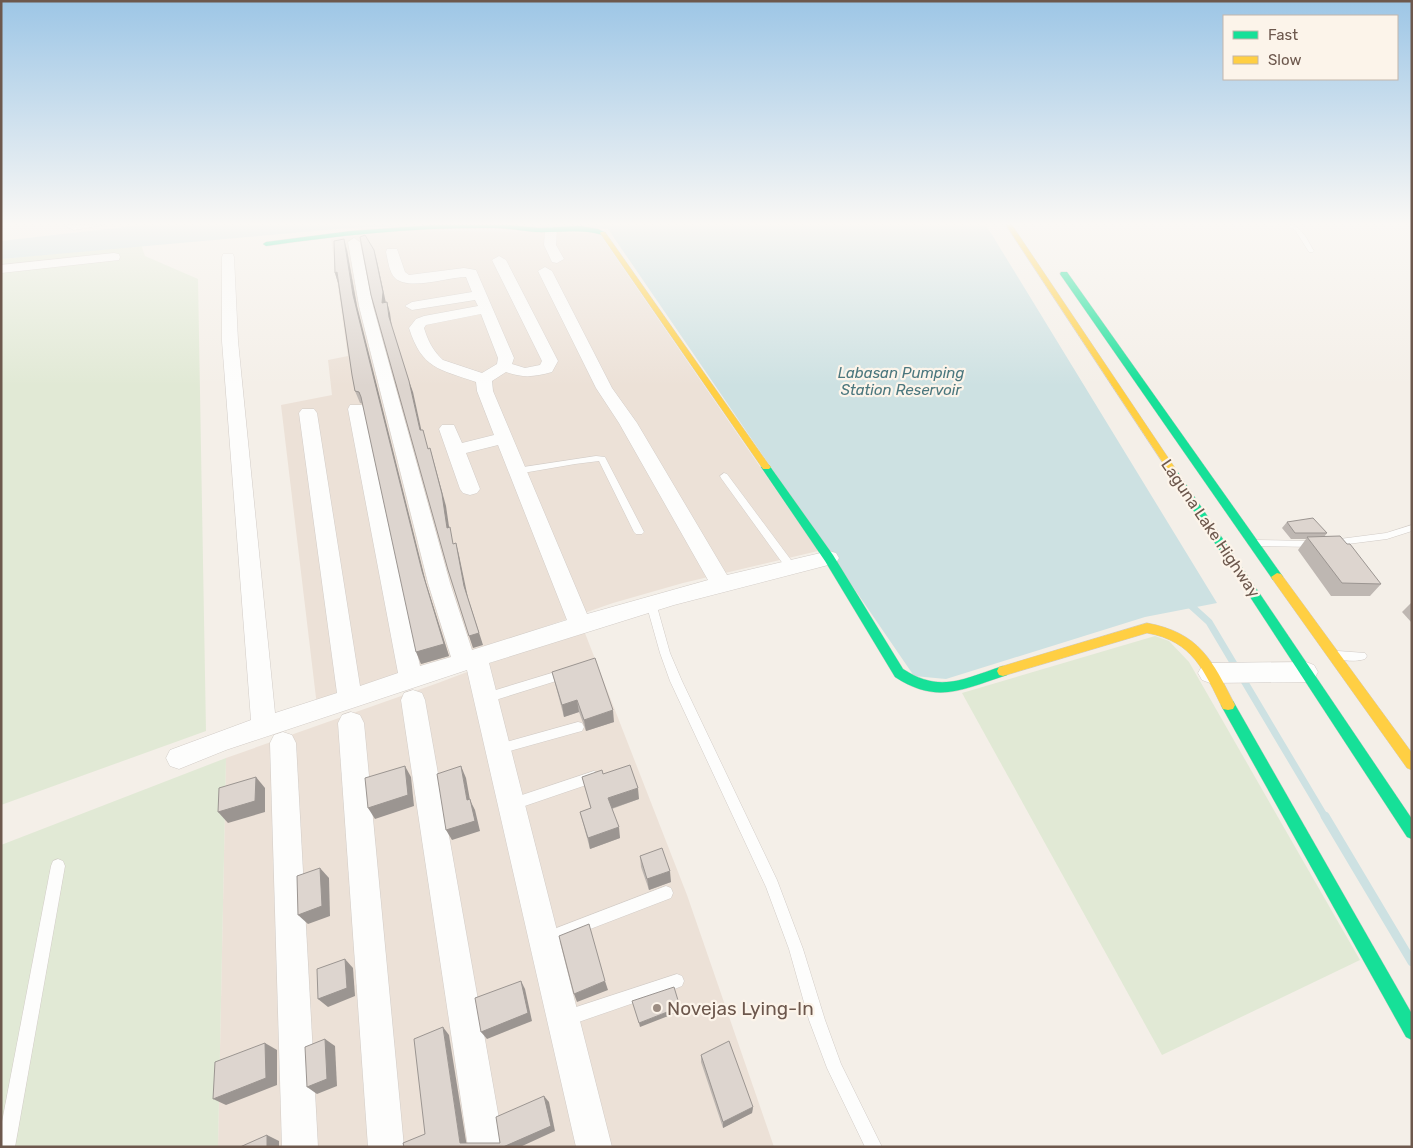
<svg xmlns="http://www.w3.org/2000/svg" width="1413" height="1148" font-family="Rubik,sans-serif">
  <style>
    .residential { fill: #ece1d7 }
    .green { fill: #e1e9d5 }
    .water { fill: #cde1e2 }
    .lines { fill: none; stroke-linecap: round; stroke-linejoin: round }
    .stream-far1 { stroke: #cde1e2; stroke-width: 7 }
    .stream { stroke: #cde1e2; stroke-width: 9 }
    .lane-casing { stroke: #d2ccc7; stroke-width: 1 }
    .street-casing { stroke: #d2ccc7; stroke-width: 1 }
    .fast-casing { stroke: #d1cbc4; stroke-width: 1 }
    .slow-casing { stroke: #d1cbc4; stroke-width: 1 }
    .lane { fill: #fdfdfc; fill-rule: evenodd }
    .street { fill: #fdfdfc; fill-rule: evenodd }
    .fast { fill: #16e098; fill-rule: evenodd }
    .slow { fill: #ffcf43; fill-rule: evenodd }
    .wall { fill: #beb7b2 }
    .shaded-wall { fill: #9b9591 }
    .building { fill: #ddd5cf; stroke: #9b9591 }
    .poi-dot { fill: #9c8d83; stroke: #fcf4ea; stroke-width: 2 }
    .labels { text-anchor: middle; stroke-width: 4.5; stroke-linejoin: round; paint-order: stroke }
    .far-water-label { font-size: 15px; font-style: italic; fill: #4b777e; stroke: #fcf4ea }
    .street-label { font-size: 16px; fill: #6d584d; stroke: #fcf4ea }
    .near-poi-label { font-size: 19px; fill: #6d584d; stroke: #fcf4ea; text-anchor: start }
  </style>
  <rect width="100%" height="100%" fill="#f4efe8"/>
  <g class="residential">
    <polygon points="404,230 599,233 818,551 683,583 613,603 317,706 281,405 332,395 328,360 348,356 331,239"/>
    <polygon points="583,628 687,895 774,1147 218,1147 226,758 438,683"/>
  </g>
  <g class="green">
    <polygon points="141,245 145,256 198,279 206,731 1,805 1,259"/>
    <polygon points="1155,636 1169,641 1189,662 1360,960 1162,1055 962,693"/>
    <polygon points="226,758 218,1147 1,1147 1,845"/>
  </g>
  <g class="water">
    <polygon points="142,225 418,225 348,228 1,259 1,241"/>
    <polygon points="516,225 986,225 1217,603 1145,617 946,679 914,676 608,229"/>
  </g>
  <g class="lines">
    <polyline class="stream-far1" points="1188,603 1209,622 1325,817"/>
    <polyline class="stream" points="1325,816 1412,962"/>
    <defs>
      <g id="lane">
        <polygon points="63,225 102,225 74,230"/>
        <path d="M1288,225C1302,225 1307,240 1314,251L1313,252H1309L1295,230Z"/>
        <polygon points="596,456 605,457 606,459 644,532 642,534 636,534 634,532 599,461 575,464 517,474 513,471 517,468"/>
        <polygon points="724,473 727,474 794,564 795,566 794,568 786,568 721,478 720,476"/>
        <polygon points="1412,525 1412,531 1387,539 1332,546 1327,543 1332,540 1386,533"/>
        <polygon points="1255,540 1315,541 1320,544 1315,547 1255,546 1250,543"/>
        <polygon points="651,599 655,600 656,603 670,653 682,681 777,880 803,949 825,1020 841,1064 882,1147 865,1147 827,1068 809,1020 789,949 766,887 670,681 660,653 646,603 647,600"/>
        <path d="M1338,651L1365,653L1367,656L1365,659C1356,662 1343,661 1334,658L1333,655L1334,652Z"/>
        <polygon points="565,669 569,671 571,674 569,677 486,703 482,701 480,698 482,695 486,693"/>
        <polygon points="578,722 582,723 584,727 582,731 578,732 499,754 495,753 493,749 495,745 499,744"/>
        <polygon points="594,771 598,773 600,777 598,781 513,810 508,808 507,804 508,800 513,798"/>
        <polygon points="58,859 63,861 65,866 15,1147 1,1147 1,1127 51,866 53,861"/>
        <polygon points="666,886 671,888 673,893 671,898 546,946 541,944 539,939 541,934"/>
        <polygon points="677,974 682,976 684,981 682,986 677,988 567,1026 562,1023 559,1018 562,1013 567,1010"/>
      </g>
      <g id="street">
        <polygon points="551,226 557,230 556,245 564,259 557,263 552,262 544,245 545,230"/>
        <path d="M354,238L360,242L373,306L450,583L472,650L567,620L498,445L466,453L480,489L477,493L470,495L463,493L460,489L439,429L442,425H454L462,443L494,435L477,391L476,382C439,369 422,369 409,328L416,319L424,316L478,306L475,300L412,310L405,306L412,302L472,292L466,277C448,277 409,291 395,278C389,272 388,260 386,252L387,249H397L405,272L409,275L464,268L476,270L514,358L512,364L525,368L540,365L542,361L492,260L499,256L506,260L558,361L552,372C534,377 523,378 506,372L492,381L493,391L587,614L708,580L619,423L596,388L538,271L545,267L552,271L612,388L637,423L727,575L829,551L836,553L839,558L836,563L674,605L489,663L612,1147H576L467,670L226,750L179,769L170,766L166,758L170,750L251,720L222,341V257L223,254H233L234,257L238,341L275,713L337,693L299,413L302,409H314L317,413L360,686L398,673L348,409L350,405H362L364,409L420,666L451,657L428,583L359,306L348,242ZM481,314L498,358L497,364L482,373L443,360C433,351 428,341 424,328L426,325Z"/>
        <polygon points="114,253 119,254 120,257 119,260 1,273 1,265"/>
        <polygon points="1306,662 1314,665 1318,672 1314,679 1306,682 1210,683 1202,680 1198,673 1202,666 1210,663"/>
        <polygon points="413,690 422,693 425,700 504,1147 468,1147 401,700 404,693"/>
        <polygon points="351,712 360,715 364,723 404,1147 368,1147 338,723 342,715"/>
        <polygon points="283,732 292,735 296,743 318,1147 282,1147 270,743 274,735"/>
      </g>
      <g id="fast">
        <path d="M435,225H508L539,228L580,226L598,229L606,233L603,235C580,228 559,233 535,232C521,231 508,228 494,228C417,227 341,235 266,246L263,244L266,242L351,231Z"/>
        <polygon points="1061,272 1067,272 1281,574 1283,577 1281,580 1273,580 1060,274"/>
        <path d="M766,464L769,465L833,555L903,669C941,694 965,678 1003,666L1007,667L1009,671L1007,675C963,689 938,705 895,677L825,561L761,467Z"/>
        <polygon points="1172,467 1175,468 1412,819 1412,839 1407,837 1167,470"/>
        <polygon points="1228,700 1233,701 1412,1014 1412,1040 1406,1037 1223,709 1221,705 1223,701"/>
      </g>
      <g id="slow">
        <polygon points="1006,225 1012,225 1175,468 1177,470 1175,472 1169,472"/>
        <polygon points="601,232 605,232 769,465 771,467 769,469 763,469 600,233"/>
        <polygon points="1277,573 1281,574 1412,753 1412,770 1407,768 1273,580 1271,577"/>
        <path d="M1147,623C1200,633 1212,660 1235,705L1233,709L1228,710L1223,709C1204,671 1193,641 1147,633L1003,676L999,675L997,671L999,667L1003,666Z"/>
      </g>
    </defs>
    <use href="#lane" class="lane-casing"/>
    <use href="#street" class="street-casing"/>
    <use href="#fast" class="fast-casing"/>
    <use href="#slow" class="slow-casing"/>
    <use href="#lane" class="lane"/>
    <use href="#street" class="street"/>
    <use href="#fast" class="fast"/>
    <use href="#slow" class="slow"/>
  </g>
  <g class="wall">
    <polygon points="347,250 357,306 426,583 449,656 421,664 363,404 360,403 355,391 338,283 335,273"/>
    <polygon points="1287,522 1327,533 1324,537 1381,584 1370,596 1331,596 1298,550 1306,539 1291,539 1282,528"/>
    <polygon points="1412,602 1412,623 1402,612"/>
    <polygon points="552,672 614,722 586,731 579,712 564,717"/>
    <polygon points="582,777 639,799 612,809 620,838 590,849 580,812 591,808"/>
    <polygon points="640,856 671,882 649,890 641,867"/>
    <polygon points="701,1055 753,1107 752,1113 723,1128 701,1062"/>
  </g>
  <g class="shaded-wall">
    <polygon points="344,239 347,250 357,306 426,583 449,656 421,664 416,652 422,571 353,295"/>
    <polygon points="374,250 377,261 386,303 382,303"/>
    <polygon points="337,272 338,283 335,273"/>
    <polygon points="387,302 390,313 392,328 389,317"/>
    <polygon points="409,381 413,392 424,442 420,430"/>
    <polygon points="430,448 446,506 451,540 447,528"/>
    <polygon points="456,543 459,555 468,598 483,645 473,648 469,636"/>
    <polygon points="577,700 579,712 564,717 562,705"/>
    <polygon points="613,710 614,722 586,731 584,720"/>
    <polygon points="405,766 411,777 414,806 375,819 368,808"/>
    <polygon points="461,766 466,778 470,800 475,810 480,831 452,840 446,830 467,800"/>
    <polygon points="256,777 265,788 265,812 228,823 218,812"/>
    <polygon points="638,788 639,799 610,809 608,798"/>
    <polygon points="619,827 620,838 590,849 588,838"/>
    <polygon points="320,868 329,878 330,916 308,924 298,915"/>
    <polygon points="670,871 671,882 649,890 647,879"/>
    <polygon points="345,959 353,968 355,996 328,1007 318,999"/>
    <polygon points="521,981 525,989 532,1021 487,1039 481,1032"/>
    <polygon points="605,981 608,990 577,1002 574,994"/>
    <polygon points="680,1007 681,1011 640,1027 639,1023"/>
    <polygon points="443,1027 449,1035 467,1147 460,1143"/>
    <polygon points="325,1039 335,1046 337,1086 317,1094 307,1087"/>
    <polygon points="265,1043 277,1050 277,1085 226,1105 213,1099"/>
    <polygon points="544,1096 549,1102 555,1131 520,1147 503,1147"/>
    <polygon points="753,1107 752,1113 723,1128 723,1122"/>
    <polygon points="267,1135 279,1141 279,1147 267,1147"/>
  </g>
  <g class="building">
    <polygon points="365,235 374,250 383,292 382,303 387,302 389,317 409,381 420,430 423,430 428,449 430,448 442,494 447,528 450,527 453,544 456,543 464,586 479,633 469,636 448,570 371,295 360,237"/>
    <polygon points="344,239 353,295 422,571 444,644 416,652 361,397 359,392 355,391 352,375 337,272 335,273 334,241"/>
    <polygon points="1313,518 1327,533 1295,533 1287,522"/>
    <polygon points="1340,536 1347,544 1350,544 1381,584 1342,583 1307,537"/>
    <polygon points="595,658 613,710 584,720 577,700 562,705 552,672"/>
    <polygon points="630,765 638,788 608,798 619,827 588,838 580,812 591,808 582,777 602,770 603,774"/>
    <polygon points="405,766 408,795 368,808 365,778"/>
    <polygon points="461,766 467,800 470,799 475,821 446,830 437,774"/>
    <polygon points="256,777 255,801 218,812 219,788"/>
    <polygon points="662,848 670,871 647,879 640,856"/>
    <polygon points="320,868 322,906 298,915 297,876"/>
    <polygon points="589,924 605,981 574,994 559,936"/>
    <polygon points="345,959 347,988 318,999 317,969"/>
    <polygon points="521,981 528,1013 481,1032 475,998"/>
    <polygon points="674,987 680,1007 639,1023 632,1001"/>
    <polygon points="443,1027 460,1143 500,1143 496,1117 544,1096 551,1126 503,1147 404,1147 403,1143 425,1134 414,1039"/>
    <polygon points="325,1039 327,1079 307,1087 305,1047"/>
    <polygon points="729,1041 753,1107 723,1122 701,1055"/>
    <polygon points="265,1043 266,1078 213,1099 215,1062"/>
    <polygon points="267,1135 267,1147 240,1147"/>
  </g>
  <linearGradient id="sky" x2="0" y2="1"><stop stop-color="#9dc6e6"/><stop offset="0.58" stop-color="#faf8f5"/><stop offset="1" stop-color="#faf8f5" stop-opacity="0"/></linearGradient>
  <rect width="1413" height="386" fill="url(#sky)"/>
  <circle class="poi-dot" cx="657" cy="1008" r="5"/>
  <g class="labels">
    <g class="far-water-label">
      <text x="901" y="378">Labasan Pumping<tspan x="901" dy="17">Station Reservoir</tspan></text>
    </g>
    <g class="street-label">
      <text transform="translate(1211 528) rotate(56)" y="6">Laguna Lake Highway</text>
    </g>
    <g class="near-poi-label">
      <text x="667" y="1015">Novejas Lying-In</text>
    </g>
  </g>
  <rect width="1413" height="1148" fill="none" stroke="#6d584d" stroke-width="5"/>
  <rect x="1223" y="15" width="175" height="65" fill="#fcf4ea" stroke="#c3b6ab"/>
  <rect x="1233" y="31" width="25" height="8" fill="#16e098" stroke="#c3b6ab"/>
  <text x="1268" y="40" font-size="15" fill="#6d584d">Fast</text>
  <rect x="1233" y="56" width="25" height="8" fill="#ffcf43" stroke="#c3b6ab"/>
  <text x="1268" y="65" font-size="15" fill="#6d584d">Slow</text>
</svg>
